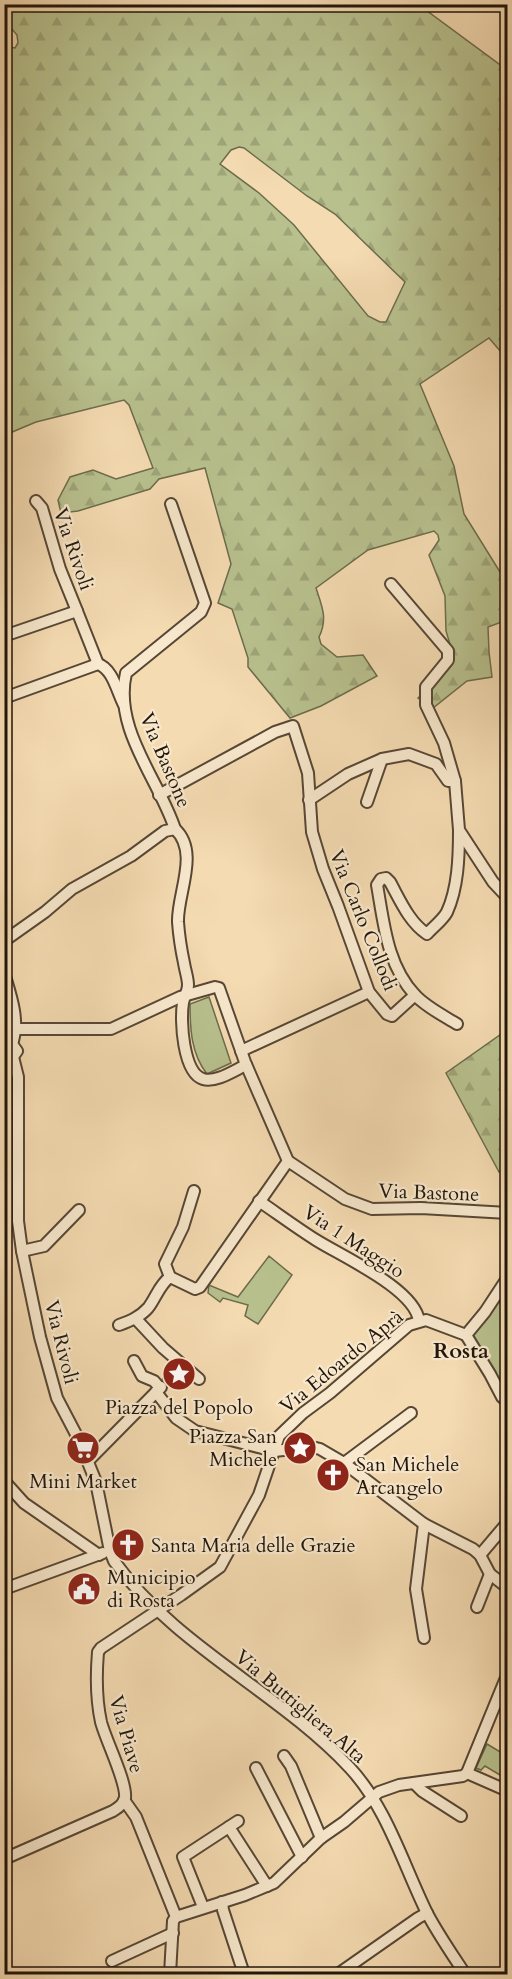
<svg xmlns="http://www.w3.org/2000/svg" width="512" height="1979" font-family="Cardo,serif">
  <style>
    .forest { fill: url(#forest-firs); stroke: #6c6c4c; stroke-width: 1.5; fill-rule: evenodd }
    .park { fill: #b8c18e; stroke: #6c6c4c; stroke-width: 1.5 }
    .lines { fill: none; stroke-linecap: round; stroke-linejoin: round }
    .minor-casing { stroke: #564735; stroke-width: 14 }
    .minor { stroke: #f8e8cd; stroke-width: 10 }
    .labels { text-anchor: middle; stroke-width: 4.5; stroke-linejoin: round; paint-order: stroke }
    .street-label { font-size: 20px; fill: #21160b; stroke: #f8e8cd }
    .poi-label { font-size: 20px; fill: #21160b; stroke: #f8e8cd; text-anchor: start }
    .quarter-label { font-size: 22px; font-weight: bold; fill: #21160b; stroke: #f8e8cd }
  </style>
  <defs>
    <pattern id="forest-firs" width="22" height="20" patternUnits="userSpaceOnUse" patternTransform="scale(1.5)"><rect width="22" height="20" fill="#b8c18e"/><path d="M5 1l3.5 6h-7zM16 11l3.5 6h-7z" fill="#9ea579"/></pattern>
  </defs>
  <rect width="100%" height="100%" fill="#f5dbb2"/>
  <filter id="stains"><feTurbulence type="fractalNoise" baseFrequency=".00333" numOctaves="4"/><feColorMatrix values="0 0 0 0 .2 0 0 0 0 .09 0 0 0 0 .02 0 0 0 .5 -.17"/></filter>
  <radialGradient id="worn" r=".72"><stop offset=".6" stop-color="#630" stop-opacity="0"/><stop offset="1" stop-color="#630" stop-opacity=".3"/></radialGradient>
  <g class="forest">
    <path d="M99,4L419,5L507,70V363L501,352L489,338L420,384L454,466L464,514L500,572L507,574V620L488,627L489,652L492,677L467,681L433,708L418,698L451,662L452,651L446,631L445,596L429,555L439,540L438,535L434,531L368,550L316,588C322,606 328,619 319,637L321,644L337,657L363,655L377,676L321,706L290,718L248,667V658L232,609L218,603L231,564L205,468L159,479L150,489L78,511L61,513L58,500L70,477L93,470L116,479L153,468L129,405L124,400L36,422L5,435L4,46L15,48L18,43L17,35L5,21V5H89L96,10ZM239,147L244,148L307,196L335,214L405,282L386,322H380L368,316L294,225L259,193L220,164L231,150Z"/>
    <polygon points="507,1030 507,1167 499,1172 446,1073"/>
  </g>
  <g class="park">
    <path d="M209,997L231,1063L207,1074C191,1054 190,1028 190,1004Z"/>
    <polygon points="269,1256 292,1275 258,1324 245,1316 248,1305 223,1298 220,1302 208,1293 209,1285 238,1297"/>
    <polygon points="497,1301 507,1304 507,1395 468,1339"/>
    <polygon points="487,1744 507,1756 507,1771 505,1778 485,1766 481,1770 476,1768"/>
  </g>
  <g class="lines">
    <defs>
      <g id="minor">
        <polyline points="36,501 42,508 60,569 77,611"/>
        <path d="M171,504L205,603L201,612L126,673C113,729 158,778 175,829C200,852 177,894 178,922C179,936 181,949 184,963C185,970 188,978 188,985C188,991 184,997 183,1003C180,1020 183,1073 203,1079C216,1083 235,1070 246,1065"/>
        <polyline points="391,584 448,651 448,660 426,687 426,705 444,743 455,781 459,830 493,882 508,898"/>
        <polyline points="4,636 77,611 98,664"/>
        <path d="M4,698L98,664C113,669 117,692 124,705"/>
        <polyline points="159,795 275,732 293,726 308,773 312,832 323,869 338,906 369,992 387,1014 392,1016 415,995"/>
        <polyline points="309,800 348,774 382,759 409,754 436,764 448,781 455,781"/>
        <polyline points="367,802 382,759"/>
        <polyline points="4,941 45,912 72,889 131,856 165,831 175,829"/>
        <path d="M4,973C11,996 20,1021 12,1044"/>
        <path d="M457,1024C444,1016 426,1007 415,995C387,965 384,924 377,885L381,879L386,878L390,882C400,900 409,922 427,934C433,927 443,920 447,912C458,888 459,857 459,831"/>
        <polyline points="16,1029 111,1029 180,997 215,987 219,988 245,1062 288,1161 345,1199 372,1209 421,1208 508,1213"/>
        <polyline points="4,1046 12,1044 17,1051 12,1058 4,1056"/>
        <polyline points="241,1051 369,992"/>
        <path d="M13,1057L18,1077V1221L22,1251L40,1337L57,1398L79,1440L96,1482L110,1551L114,1561C176,1647 279,1692 350,1768C387,1808 403,1864 427,1913C438,1934 452,1954 465,1974"/>
        <path d="M259,1201C278,1214 297,1228 316,1240C343,1257 415,1289 419,1321"/>
        <polyline points="22,1251 44,1246 79,1210"/>
        <polyline points="170,1277 165,1264 183,1227 194,1191"/>
        <polyline points="136,1319 163,1348 199,1379"/>
        <path d="M119,1325C130,1321 140,1317 148,1308C156,1298 159,1285 170,1277L195,1289L200,1287L288,1161"/>
        <polyline points="466,1335 490,1374 502,1397 508,1402"/>
        <polyline points="466,1335 485,1312 508,1277"/>
        <polyline points="134,1361 142,1376 154,1381 160,1388"/>
        <polyline points="169,1379 184,1367"/>
        <polyline points="156,1392 176,1418 195,1431 274,1451 312,1447 320,1449 344,1463 424,1524 473,1549 480,1555 490,1574 508,1588"/>
        <polyline points="88,1461 161,1387"/>
        <polyline points="344,1463 411,1413"/>
        <polyline points="6,1483 24,1503 99,1555"/>
        <polyline points="480,1555 508,1522"/>
        <polyline points="4,1589 103,1553"/>
        <polyline points="477,1607 490,1574"/>
        <polyline points="424,1638 416,1589 424,1524"/>
        <polyline points="284,1756 291,1766 321,1838"/>
        <polyline points="256,1768 302,1857"/>
        <polyline points="467,1773 508,1791"/>
        <polyline points="414,1783 422,1791 461,1816"/>
        <polyline points="124,1800 136,1817 176,1917"/>
        <polyline points="229,1827 267,1886"/>
        <path d="M4,1859L113,1811C118,1808 124,1804 125,1798C127,1782 106,1741 101,1722C96,1699 96,1676 98,1652L101,1648L181,1595L220,1567L259,1495L279,1436L303,1413L330,1393L409,1325L426,1320L466,1335"/>
        <polyline points="222,1902 223,1910 244,1974"/>
        <polyline points="203,1907 183,1857 238,1821"/>
        <polyline points="112,1961 173,1933"/>
        <polyline points="170,1974 173,1921 176,1917 245,1895 274,1883 321,1838 344,1822 379,1792 399,1785 463,1776 467,1773 508,1673"/>
        <polyline points="338,1974 418,1918 427,1913"/>
      </g>
    </defs>
    <use href="#minor" class="minor-casing"/>
    <use href="#minor" class="minor"/>
  </g>
  <defs>
    <symbol id="sight-disc" viewBox="-11 -11 22 22"><circle r="9.5" fill="#8f2418" stroke="#f8e8cd"/><path d="M0-6L1.8-2.2L6-1.7L2.9 1.2L3.7 5.4L0 3.3L-3.7 5.4L-2.9 1.2L-6-1.7L-1.8-2.2Z" fill="#fff"/></symbol>
    <symbol id="supermarket-disc" viewBox="-11 -11 22 22"><circle r="9.5" fill="#8f2418" stroke="#f8e8cd"/><path d="M-6-5.5h2.5l.6 2H6L4.5 2H-2.5L-4.4-4H-6ZM-1.5 3.2a1.3 1.3 0 1 0 .1 0ZM3 3.2a1.3 1.3 0 1 0 .1 0Z" fill="#fff"/></symbol>
    <symbol id="church-disc" viewBox="-11 -11 22 22"><circle r="9.5" fill="#8f2418" stroke="#f8e8cd"/><path d="M-1.2-6h2.4v3.5h3.3v2.4h-3.3V6h-2.4V-.1h-3.3v-2.4h3.3Z" fill="#fff"/></symbol>
    <symbol id="civic-disc" viewBox="-11 -11 22 22"><circle r="9.5" fill="#8f2418" stroke="#f8e8cd"/><path d="M-.6-6.5H3V-4.5H.6V-3L4-1V1h2V6H-6V1h2V-1L-.6-3ZM-1.2 2.5V6h2.4V2.5Z" fill="#fff"/></symbol>
  </defs>
  <g fill-rule="evenodd">
    <use href="#sight-disc" x="160" y="1355" width="38" height="38"/>
    <use href="#supermarket-disc" x="64" y="1429" width="38" height="38"/>
    <use href="#sight-disc" x="281" y="1429" width="38" height="38"/>
    <use href="#church-disc" x="314" y="1456" width="38" height="38"/>
    <use href="#church-disc" x="109" y="1526" width="38" height="38"/>
    <use href="#civic-disc" x="65" y="1570" width="38" height="38"/>
  </g>
  <g class="labels">
    <g class="street-label">
      <text transform="translate(74 549) rotate(71)" y="7">Via Rivoli</text>
      <text transform="translate(166 760) rotate(67)" y="7">Via Bastone</text>
      <text transform="translate(364 920) rotate(68)" y="7">Via Carlo Collodi</text>
      <text transform="translate(429 1192) rotate(2)" y="7">Via Bastone</text>
      <text transform="translate(354 1241) rotate(33)" y="7">Via 1 Maggio</text>
      <text transform="translate(62 1342) rotate(76)" y="7">Via Rivoli</text>
      <text transform="translate(341 1361) rotate(-39)" y="7">Via Edoardo Aprà</text>
      <text transform="translate(301 1706) rotate(40)" y="7">Via Buttigliera Alta</text>
      <text transform="translate(127 1734) rotate(74)" y="7">Via Piave</text>
    </g>
    <g class="poi-label">
      <text x="179" y="1414" text-anchor="middle">Piazza del Popolo</text>
      <text x="277" y="1443" text-anchor="end">Piazza San<tspan x="277" dy="23">Michele</tspan></text>
      <text x="356" y="1471">San Michele<tspan x="356" dy="23">Arcangelo</tspan></text>
      <text x="83" y="1488" text-anchor="middle">Mini Market</text>
      <text x="151" y="1552">Santa Maria delle Grazie</text>
      <text x="107" y="1584">Municipio<tspan x="107" dy="23">di Rosta</tspan></text>
    </g>
    <g class="quarter-label">
      <text x="461" y="1358">Rosta</text>
    </g>
  </g>
  <rect width="512" height="1979" fill="none" stroke="#f5dbb2" stroke-width="24"/>
  <rect x="6" y="6" width="500" height="1967" fill="none" stroke="#21160b" stroke-width="3"/>
  <rect x="12" y="12" width="488" height="1955" fill="none" stroke="#21160b" stroke-width="1.5"/>
  <rect width="100%" height="100%" filter="url(#stains)"/>
  <rect width="100%" height="100%" fill="url(#worn)"/>
</svg>
